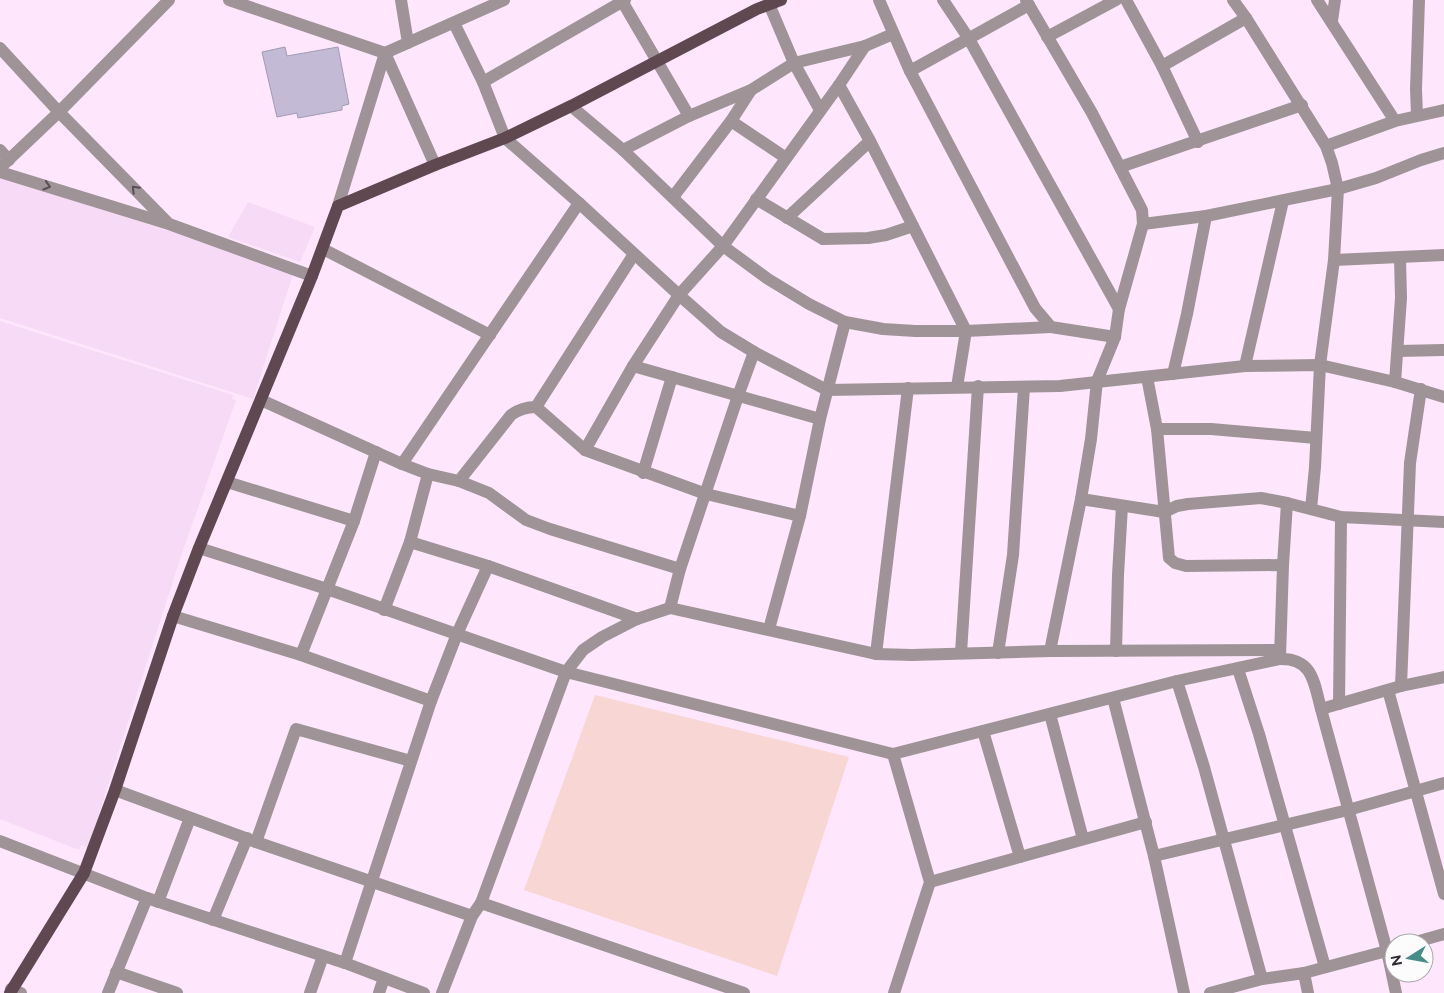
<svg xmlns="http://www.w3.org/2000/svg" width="1444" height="993" font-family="Raleway,sans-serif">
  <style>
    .built { fill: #f7daf5 }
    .green { fill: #f7d6d3 }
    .building { fill: #c3bad5; stroke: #a29ab4 }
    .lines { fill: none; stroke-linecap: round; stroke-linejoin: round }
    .minor { stroke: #a09397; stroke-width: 12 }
    .major { stroke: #5f4850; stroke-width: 12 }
    .oneway { stroke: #584e55 }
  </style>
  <rect width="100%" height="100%" fill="#fee7fc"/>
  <g class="built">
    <polygon points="0,177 294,271 253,399 0,318"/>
    <polygon points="248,202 315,227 300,262 228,237"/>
    <polygon points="0,321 233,395 232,399 236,400 181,556 88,848 81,845 79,850 0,819"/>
  </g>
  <polygon class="green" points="595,695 849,757 777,976 524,890"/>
  <polygon class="building" points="285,47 287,56 338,47 349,104 342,106 342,110 298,118 297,113 277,117 262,52"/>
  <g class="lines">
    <g class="minor">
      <polyline points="229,0 385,53 435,165"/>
      <polyline points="401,0 408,43"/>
      <polyline points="879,0 910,71 1035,308 1051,327 1115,337"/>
      <polyline points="943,0 969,39 1119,309"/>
      <polyline points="1026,0 1092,113 1142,210 1143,224 1119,309 1115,337 1097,381 1091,439 1081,499 1050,651"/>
      <polyline points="1126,0 1162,66 1198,142"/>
      <polyline points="1233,0 1246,18 1326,146 1332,163 1338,189 1334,260 1320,365 1315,467 1311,509"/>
      <polyline points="1317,0 1395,121"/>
      <polyline points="622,1 689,116"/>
      <polyline points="769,4 794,63 820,110"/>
      <polyline points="1332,21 1335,0"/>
      <polyline points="454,23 483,82 505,138 579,203 679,295 723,246 839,85 865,46"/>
      <polyline points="1047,37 1116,0"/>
      <polyline points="0,48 59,112 167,222"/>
      <polyline points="1162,66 1246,18"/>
      <polyline points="910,71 1029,5"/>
      <polyline points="483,82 625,0"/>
      <polyline points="839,85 870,141 966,331 957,387"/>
      <polyline points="571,106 623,150 723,246 768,279 809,304 845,322 883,329 915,331 966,331 1051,327"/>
      <polyline points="1417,115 1416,89 1419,0"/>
      <polyline points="731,121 786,158"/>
      <polyline points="1326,146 1395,121 1444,110"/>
      <polyline points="0,150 9,160"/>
      <polyline points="623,150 689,116 751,90 794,63 865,46 893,34"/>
      <polyline points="1120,167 1302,105"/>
      <polyline points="0,168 59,112 169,0"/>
      <polyline points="0,172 169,224 312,276"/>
      <polyline points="673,197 731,121 751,90"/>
      <polyline points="756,199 823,239 868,238 886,235 913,226"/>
      <polyline points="338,206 385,53 504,0"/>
      <polyline points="787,218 870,141"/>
      <polyline points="1143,224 1206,216 1338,189 1376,178 1421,160 1444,153"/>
      <polyline points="323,249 490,335"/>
      <polyline points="1334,260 1444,255"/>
      <polyline points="1398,351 1444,350"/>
      <polyline points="633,366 820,419"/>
      <polyline points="1245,366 1283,201"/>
      <polyline points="1173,374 1187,314 1206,216"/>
      <polyline points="1147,377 1157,429 1169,558 1175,563 1186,566 1283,565"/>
      <polyline points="1395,382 1401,298 1400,258"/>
      <polyline points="261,400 402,464 428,474 459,481 489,493 526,520 550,529 680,569"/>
      <polyline points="536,407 634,254"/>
      <polyline points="1157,429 1211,429 1316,438"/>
      <polyline points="585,450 633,366 679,295 721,332 754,352 827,390 1060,386 1245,366 1320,365 1395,382 1444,397"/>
      <polyline points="402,464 579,203"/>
      <polyline points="643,473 672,377"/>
      <path d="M459,481L511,415C519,409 526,407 536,407L585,450L706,494L800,516"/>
      <polyline points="227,482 354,521"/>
      <polyline points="1081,499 1164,512 1177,506 1188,504 1261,498 1287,503 1341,517 1444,522"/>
      <polyline points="410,542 488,566 637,619"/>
      <path d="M199,548L327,589L566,672L893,754L1177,681L1280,659C1313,658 1314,683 1321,709L1401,686L1444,677"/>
      <polyline points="670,608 680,569 738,396 754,352"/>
      <polyline points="384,610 410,542 428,474"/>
      <polyline points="173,616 301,655 431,701"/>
      <polyline points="769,629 800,516 820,419 845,322"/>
      <polyline points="1116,651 1118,575 1122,506"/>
      <polyline points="961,653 978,386"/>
      <polyline points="998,653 1013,555 1024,387"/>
      <polyline points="876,654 908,388"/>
      <polyline points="301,655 354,521 376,452"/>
      <polyline points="1280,657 1283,565 1287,503"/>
      <polyline points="1238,669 1259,734 1325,967"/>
      <polyline points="1177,681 1204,767 1262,979"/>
      <polyline points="1401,686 1410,463 1421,389"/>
      <polyline points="1388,690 1444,894"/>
      <polyline points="1113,698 1154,856 1184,993"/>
      <polyline points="1339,704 1341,517"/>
      <polyline points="1321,709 1387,951 1396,993"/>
      <polyline points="1050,714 1083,839"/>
      <polyline points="983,731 1020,857"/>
      <polyline points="893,754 930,882 894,993"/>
      <polyline points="115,790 256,842 472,916"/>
      <polyline points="0,841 147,898 345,963 424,993"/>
      <polyline points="256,842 296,729 411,761"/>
      <polyline points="1154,856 1348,810 1444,783"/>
      <polyline points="930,882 1146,822"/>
      <polyline points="158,902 190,818"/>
      <polyline points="481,903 566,672 583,650 602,637 637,619 670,608 876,654 912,655 1050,651 1279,650"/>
      <polyline points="213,920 247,838"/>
      <polyline points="1412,943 1444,934"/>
      <polyline points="345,963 431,701 457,634 488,566"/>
      <polyline points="116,972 177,993"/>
      <polyline points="1304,973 1308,993"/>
      <polyline points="11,989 21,993"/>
      <polyline points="108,993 147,898"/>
      <polyline points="310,993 323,956"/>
      <polyline points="379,993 384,978"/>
      <polyline points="442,993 472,916 481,903 744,993"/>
      <polyline points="1210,993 1262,979 1304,973 1394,949"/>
    </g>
    <polyline class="major" points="10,993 84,873 115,790 173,616 199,548 312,276 338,206 435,165 505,138 571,106 757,9 781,0"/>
  </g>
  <defs><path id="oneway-chevron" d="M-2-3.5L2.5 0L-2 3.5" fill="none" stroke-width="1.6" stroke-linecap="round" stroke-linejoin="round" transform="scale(1.25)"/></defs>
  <g class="oneway">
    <use href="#oneway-chevron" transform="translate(47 186) rotate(17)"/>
    <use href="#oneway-chevron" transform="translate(135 189) rotate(-135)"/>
  </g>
  <g transform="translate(1409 958) rotate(259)"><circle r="24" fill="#fcfcfc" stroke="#aba8ab"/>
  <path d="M0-4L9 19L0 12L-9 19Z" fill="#468d87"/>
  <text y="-8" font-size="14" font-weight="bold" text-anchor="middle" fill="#312931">N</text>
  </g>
</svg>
